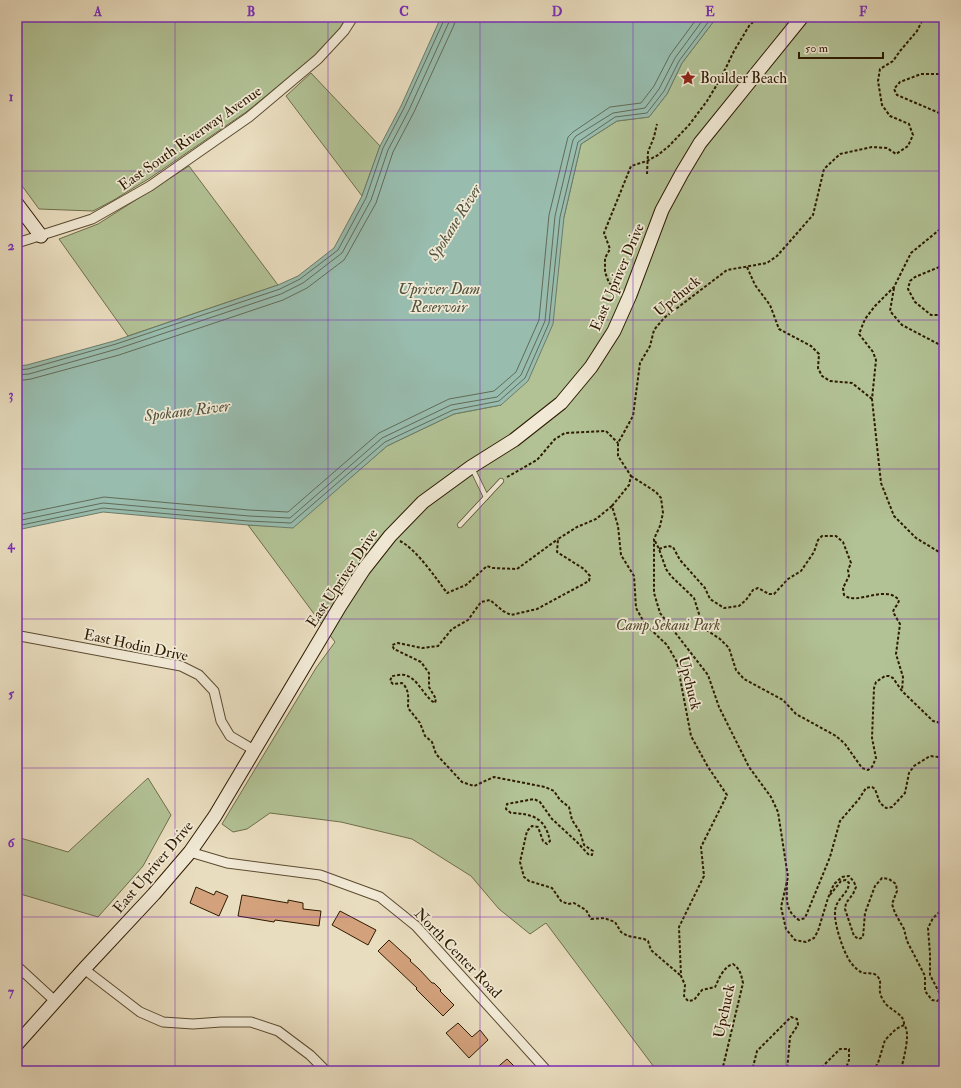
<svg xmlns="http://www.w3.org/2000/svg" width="961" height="1088" font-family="'IM FELL Double Pica',serif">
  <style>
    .green { fill: #b2c295; stroke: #706e4a }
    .water { fill: #98bcae; stroke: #6d7b68 }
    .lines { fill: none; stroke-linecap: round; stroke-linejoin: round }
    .shore { stroke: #626b57; stroke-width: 1 }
    .building { fill: #d3a27d; stroke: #2d1a00 }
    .lane-casing { stroke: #5c4b30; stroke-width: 6 }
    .street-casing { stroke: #5c4b30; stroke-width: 11 }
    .secondary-casing { stroke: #2d1a00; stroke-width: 15 }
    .path { stroke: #2d1a00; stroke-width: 2; stroke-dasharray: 3 2; stroke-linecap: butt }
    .lane { stroke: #f1e9d5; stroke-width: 4.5 }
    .street { stroke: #f1e9d5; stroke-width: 9 }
    .secondary { stroke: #f1e9d5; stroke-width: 13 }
    .grid { fill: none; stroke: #7b2cbf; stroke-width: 1; stroke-opacity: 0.55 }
    .labels { text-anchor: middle; stroke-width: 3.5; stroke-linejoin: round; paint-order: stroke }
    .poi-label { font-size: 15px; fill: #2d1a00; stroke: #f1e9d5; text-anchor: start }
    .street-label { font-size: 15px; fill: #2d1a00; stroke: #f1e9d5 }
    .park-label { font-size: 15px; font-style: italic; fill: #554c2d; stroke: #f1e9d5 }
    .water-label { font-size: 16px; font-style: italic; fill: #52533d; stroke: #f1e9d5 }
    .neatline { fill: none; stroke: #7b2cbf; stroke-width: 1.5 }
    .grid-label { font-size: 13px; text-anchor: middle; font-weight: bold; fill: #7b2cbf }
  </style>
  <rect width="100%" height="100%" fill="#e9ddbf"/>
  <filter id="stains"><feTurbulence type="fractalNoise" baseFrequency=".005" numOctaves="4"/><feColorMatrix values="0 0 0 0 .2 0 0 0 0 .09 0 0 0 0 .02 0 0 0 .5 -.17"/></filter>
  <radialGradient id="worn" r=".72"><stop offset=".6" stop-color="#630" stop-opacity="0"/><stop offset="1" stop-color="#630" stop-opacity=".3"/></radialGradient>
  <g class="green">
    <polygon points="17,17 347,17 340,28 315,55 280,85 246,112 150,178 112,201 93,211 39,209 17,179"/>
    <polygon points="717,17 944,17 944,1071 657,1071 546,923 530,934 499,909 471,876 412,839 341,822 270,813 247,829 233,832 222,824 316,668 335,642 248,525 293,527 387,446 454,414 501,405 564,217 581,144 617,121 649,117 667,94 682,63"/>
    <polygon points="311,73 380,146 362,196 286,96"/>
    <polygon points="189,166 278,285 128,336 59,239 98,224"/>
    <polygon points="148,778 171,815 143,866 98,917 17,893 17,837 68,852"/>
  </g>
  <polygon class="water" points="441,17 717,17 682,63 667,94 649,117 617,121 581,144 564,217 553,324 528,381 501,405 454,414 387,446 293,528 248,525 103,512 17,530 17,366 27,365 114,341 278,285 298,276 334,248 362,196 380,146 401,106"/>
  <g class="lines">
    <g class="shore">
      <polyline points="17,370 28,369 116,344 280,289 300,279 338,250 366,198 383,148 404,108 444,20 444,17"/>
      <polyline points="17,375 29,374 117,349 281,294 303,283 342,253 371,200 388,150 409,110 449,22 450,17"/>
      <polyline points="17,381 31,379 119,355 283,300 307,288 344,260 347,255 376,203 393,152 414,112 454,25 456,17"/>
      <polyline points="17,515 104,497 249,510 288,512 379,433 449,399 494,391 516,372 539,320 549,215 568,137 573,132 610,107 641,103 654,86 670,55 698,17"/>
      <polyline points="17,521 103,503 249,516 290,518 382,438 451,405 497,397 521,375 545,321 555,216 573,140 576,136 613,113 645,108 659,89 675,58 705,17"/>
      <polyline points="17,526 103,508 248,521 291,523 385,442 453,410 499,401 525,378 549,323 560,217 578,142 615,117 647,113 664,91 679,61 712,17"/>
    </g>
  </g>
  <g class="building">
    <polygon points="196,887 214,895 216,891 228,896 219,916 190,903"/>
    <polygon points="242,895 288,903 288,900 303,903 303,909 321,911 319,926 275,920 274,922 238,916"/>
    <polygon points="340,911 376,930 368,945 332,925"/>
    <polygon points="389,940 411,960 410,961 419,969 432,983 434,983 441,990 440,991 454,1005 443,1016 416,989 417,988 378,951"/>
    <polygon points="458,1023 472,1037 480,1030 488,1040 469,1058 446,1033"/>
    <polygon points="507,1059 519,1071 493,1071"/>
  </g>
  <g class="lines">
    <defs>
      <g id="lane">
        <polyline points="472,468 486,497"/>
        <polyline points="460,525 501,481"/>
      </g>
      <g id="street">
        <polyline points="17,243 92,219 150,186 249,117 318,59 344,31 353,17"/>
        <polyline points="17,636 20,636 181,666 199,675 214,691 221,721 230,736 254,750"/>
        <polyline points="190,852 227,863 320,875 380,897 416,926 547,1071"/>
        <polyline points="17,966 55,1001"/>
        <polyline points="84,969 140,1012 163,1022 193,1024 221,1022 251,1022 278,1031 310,1055 326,1071"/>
      </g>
      <g id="secondary">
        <polyline points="17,204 41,236"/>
        <polyline points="17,1044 84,969 154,894 190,852 215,816 340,606 364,569 390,536 423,502 471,467 514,440 561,403 591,367 614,331 630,295 662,210 682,173 700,143 802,17"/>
      </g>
    </defs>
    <use href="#lane" class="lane-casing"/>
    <use href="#street" class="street-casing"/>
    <use href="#secondary" class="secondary-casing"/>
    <g class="path">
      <polyline points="944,74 921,74 900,82 894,89 897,95 944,115"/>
      <polyline points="647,174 648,152 654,137 657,124"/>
      <polyline points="944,226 911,253 894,287 875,306 865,319 859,334 873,352 876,360 872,399 881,483 894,516 916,538 944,555"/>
      <polyline points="944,265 915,277 910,281 908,289 915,302 931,315 944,315"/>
      <polyline points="747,267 755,285 770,305 779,329 811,346 819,354 818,368 822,376 830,381 852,383 872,399"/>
      <polyline points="894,288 890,311 902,325 944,347"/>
      <polyline points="620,290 609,283 605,272 605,258 610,249 604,233 631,166 647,161 658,155 669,146 689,125 707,101 721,78 734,51 749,26 758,17"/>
      <polyline points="631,476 656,492 661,498 663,513 660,526 654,539 654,593 660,613 708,675 719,707 749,767 771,797 778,812 788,877 781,907 786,929 795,940 806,942 814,938 818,931 828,898 834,884 842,877 849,876 854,882 856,887 853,894 846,903 845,909 854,936 859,939 863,937 865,913 875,886 882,878 889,879 896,884 897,891 892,904 895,913 904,929 907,941 925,976 925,991 932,1000 937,1001 940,999 940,994 930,975 930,954 928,928 933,918 944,908"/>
      <polyline points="507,477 537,460 555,439 565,433 606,431 618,443"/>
      <path d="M612,506L596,519L577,527L558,539L557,552L584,569L590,576L589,581L537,609L511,615L503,611L490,600L481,602L468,620L452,629L438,646L422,648L398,643L392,645L394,649L421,662L429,673V687L436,699L435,703C423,696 419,679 405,675C401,674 395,676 392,676L390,681L393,684L402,683C410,690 408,699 408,708L420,723L425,736L432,742L436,754L462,782L474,786L494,777L545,787L554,791L560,800L569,807L572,820L580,832L584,845L593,851L592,855H589L577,842L552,819L540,802L534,799L507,804L506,809L511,813C532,814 545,817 550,841L547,844L543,841L538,827L532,826L527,831L520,862L524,877L529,881L552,888L561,901L568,904L574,903L586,910L591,919L604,918L615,922L621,932L628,936L644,939L648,941L651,950L680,975"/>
      <path d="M400,541C416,549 436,578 447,593L466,585L487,566L492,568L517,569L558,539"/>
      <polyline points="655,541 659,549 666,569 671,576 694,598 700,617 705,629 720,639 729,648 736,670 744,679 783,700 796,714 836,736 845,744 862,768 868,770 872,767 876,758 872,738 874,688 876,682 885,676 889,676 893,678 902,691 933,721 944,724"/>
      <path d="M659,549L668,546L673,547L680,560L705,588L710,599L724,608L739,606L746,600L753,590L758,588L769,594H774L788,579L801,571L814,552L818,540L822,536H836L843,542L851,563L848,570L849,576L843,588L844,595C857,606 885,584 899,600C898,606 894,607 893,612L900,624L896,654L903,677L902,691"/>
      <path d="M787,882C787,898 784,910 799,920L805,918L830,857L840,821L859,799L866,788L872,787L875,789L880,803L886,808L892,807L905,793L909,773L914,766L930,756L939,757L944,762"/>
      <path d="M830,895L841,881L846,880L849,883C848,896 834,898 835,915C835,925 842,947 847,956C849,961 856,970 861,972C867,975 874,971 878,977C882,982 879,986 880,992C880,995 883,1000 885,1003C891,1011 905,1014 904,1025"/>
      <path d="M722,1071L743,983C741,974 740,969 733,964C723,967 719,979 715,987L702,990L694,1000L688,1001L684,996L685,985L681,976L679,927L704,876L701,847L727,795L708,767L691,736L677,662L667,645L645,624L636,608L634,576L621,555L618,526L612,506L629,485L631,476L618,456V443L633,416L640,363L650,346L654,330L664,318L727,270L767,263L777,256L813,215L824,169L840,154L872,147L887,148L896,154L908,146L913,135L909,124L890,116L882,105L878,81L880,69L893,61L900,51L917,31L924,17"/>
      <polyline points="743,1071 753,1067 757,1051 791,1017 797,1019 798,1025 790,1037 787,1071"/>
      <polyline points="818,1071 840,1049 849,1049 849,1060 845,1071"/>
      <path d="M873,1071L878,1063L885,1040L896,1029L904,1025C911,1032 904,1056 902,1066L906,1071"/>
      <polyline points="941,1071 942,1059 944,1057"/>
    </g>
    <use href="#lane" class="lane"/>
    <use href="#street" class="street"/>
    <use href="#secondary" class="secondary"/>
  </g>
  <path class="grid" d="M175,17V1071M328,17V1071M480,17V1071M633,17V1071M786,17V1071M17,171H944M17,320H944M17,469H944M17,619H944M17,768H944M17,917H944"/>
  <defs>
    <symbol id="sight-bare" viewBox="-9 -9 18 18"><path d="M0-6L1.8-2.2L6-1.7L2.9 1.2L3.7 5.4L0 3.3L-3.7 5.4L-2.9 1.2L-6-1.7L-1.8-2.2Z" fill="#8f2418" stroke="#f1e9d5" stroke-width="2.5" paint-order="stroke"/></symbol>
  </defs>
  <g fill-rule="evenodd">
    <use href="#sight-bare" x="677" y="67" width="22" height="22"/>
  </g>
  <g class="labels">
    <g class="poi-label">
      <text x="700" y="83">Boulder Beach</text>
    </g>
    <g class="street-label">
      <text transform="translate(190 138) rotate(-35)" y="5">East South Riverway Avenue</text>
      <text transform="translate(617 277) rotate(-67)" y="5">East Upriver Drive</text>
      <text transform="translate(677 296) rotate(-39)" y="5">Upchuck</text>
      <text transform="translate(342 578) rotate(-56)" y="5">East Upriver Drive</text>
      <text transform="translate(136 645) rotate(12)" y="5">East Hodin Drive</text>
      <text transform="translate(690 683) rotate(76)" y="5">Upchuck</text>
      <text transform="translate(153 867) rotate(-50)" y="5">East Upriver Drive</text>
      <text transform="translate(458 953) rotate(46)" y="5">North Center Road</text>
      <text transform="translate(724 1011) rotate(-78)" y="5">Upchuck</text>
    </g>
    <g class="park-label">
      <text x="668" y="630">Camp Sekani Park</text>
    </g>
    <g class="water-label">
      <text transform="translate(454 222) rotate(-58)" y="6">Spokane River</text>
      <text x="439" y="294">Upriver Dam<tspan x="439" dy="18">Reservoir</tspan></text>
      <text transform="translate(187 410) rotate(-7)" y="6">Spokane River</text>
    </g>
  </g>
  <rect width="961" height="1088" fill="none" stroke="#e9ddbf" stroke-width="44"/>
  <path d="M799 52v6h84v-6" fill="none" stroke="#2d1a00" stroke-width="2"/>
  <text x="805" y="52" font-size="12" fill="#2d1a00" stroke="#f1e9d5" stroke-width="3" paint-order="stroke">50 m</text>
  <rect x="22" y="22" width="917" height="1044" class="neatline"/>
  <g class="grid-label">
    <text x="98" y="16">A</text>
    <text x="251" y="16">B</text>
    <text x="404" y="16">C</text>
    <text x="557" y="16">D</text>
    <text x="710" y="16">E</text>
    <text x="863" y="16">F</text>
    <text x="11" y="101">1</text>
    <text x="11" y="250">2</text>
    <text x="11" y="399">3</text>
    <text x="11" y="549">4</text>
    <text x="11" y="698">5</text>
    <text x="11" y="847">6</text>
    <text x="11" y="996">7</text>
  </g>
  <rect width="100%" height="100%" filter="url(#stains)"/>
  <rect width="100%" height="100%" fill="url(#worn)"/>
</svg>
